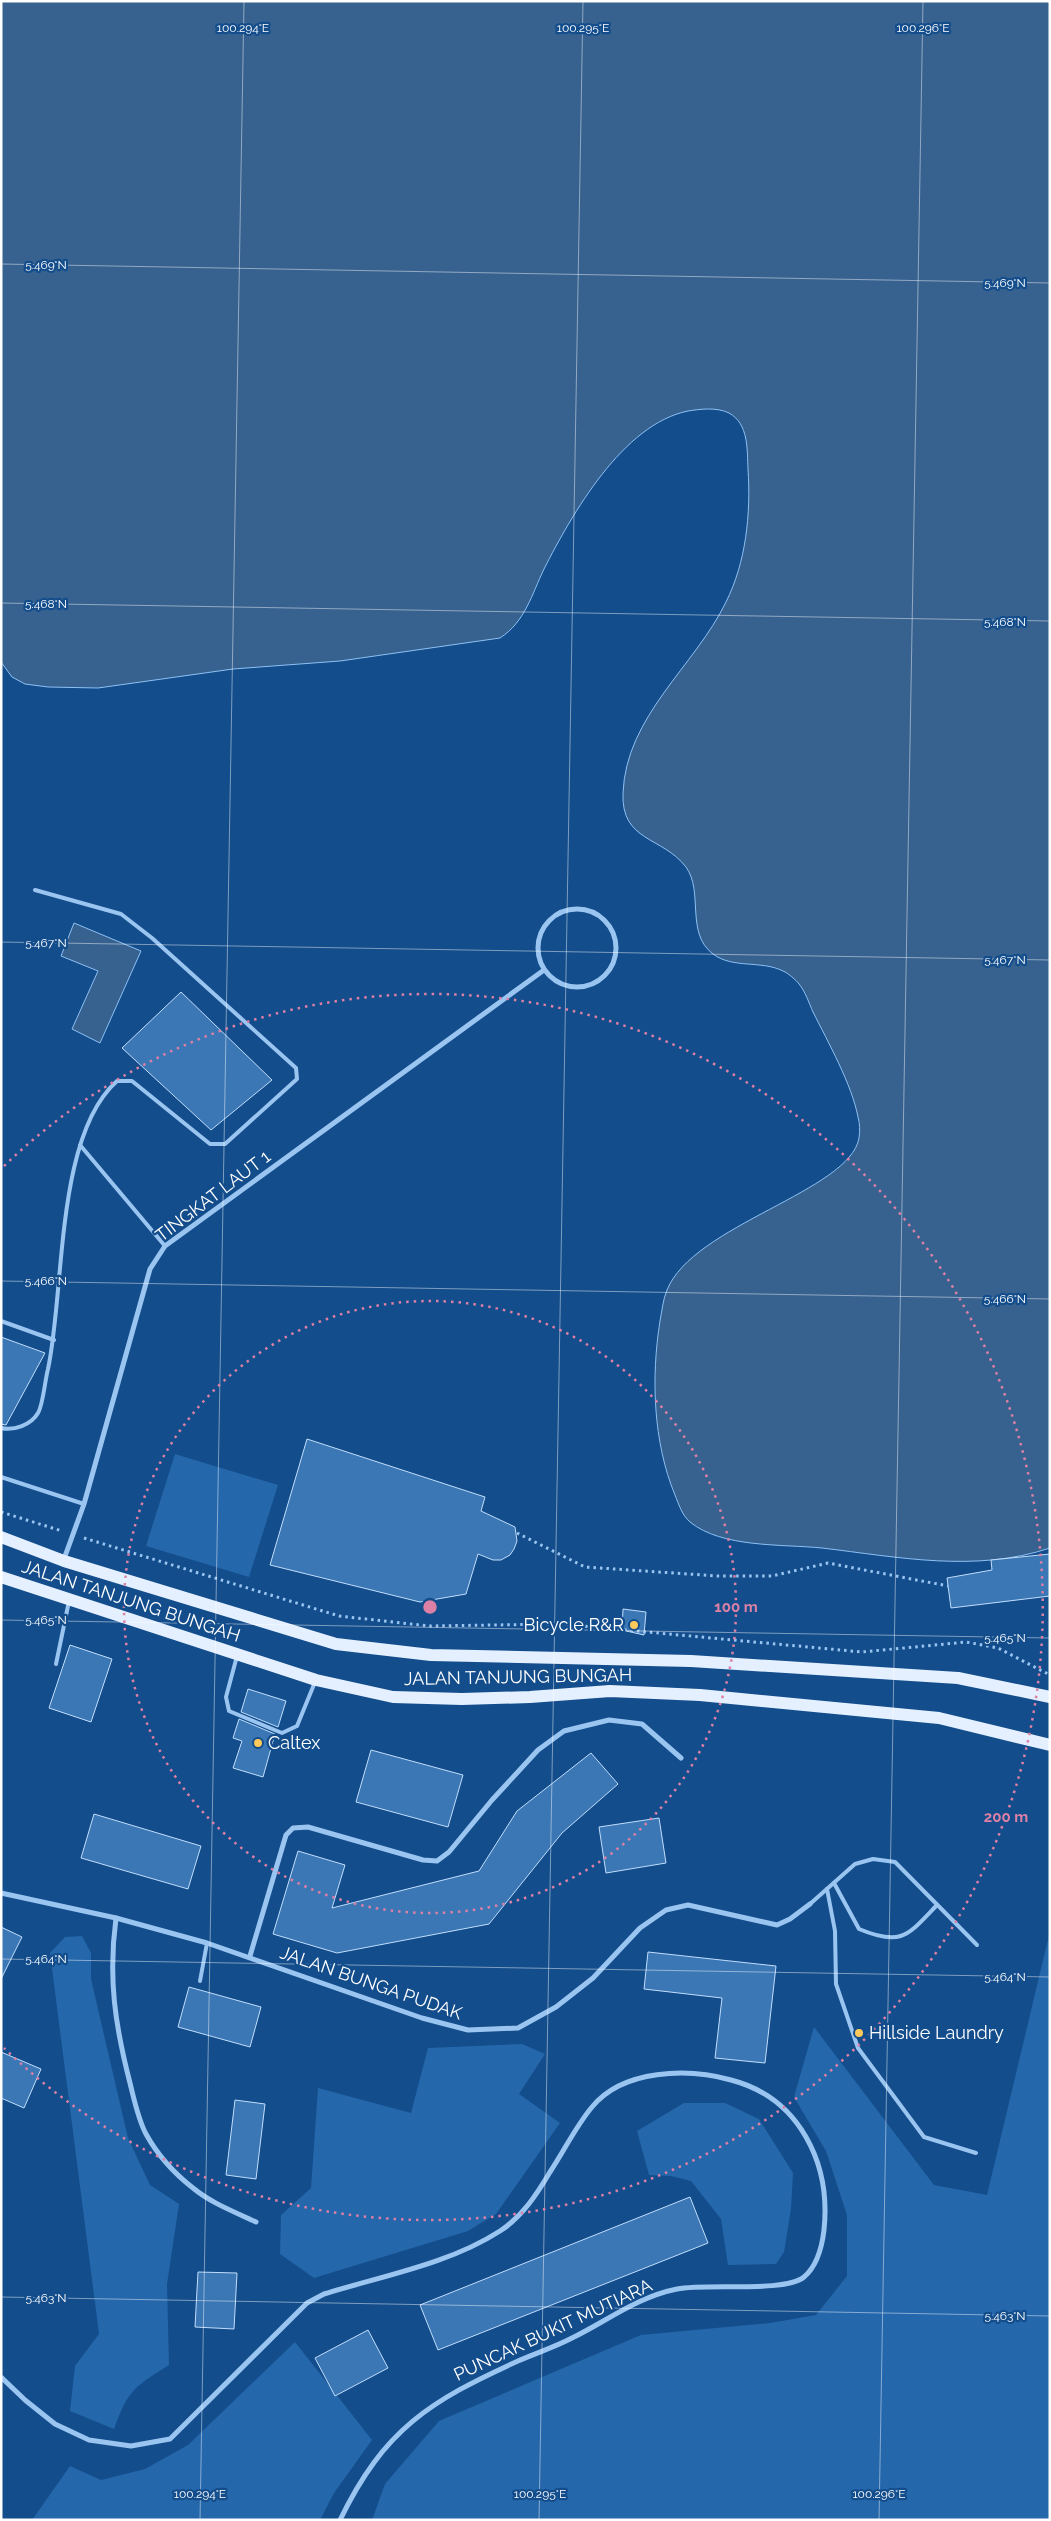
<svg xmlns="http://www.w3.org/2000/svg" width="1051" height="2521" font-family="Raleway,sans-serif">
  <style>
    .green { fill: #2567ab }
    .water { fill: #376290; stroke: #8dc1f4 }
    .building { fill: #3b77b5; stroke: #c1defc }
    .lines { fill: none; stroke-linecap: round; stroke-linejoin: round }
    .path { stroke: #9bc5f1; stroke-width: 3; stroke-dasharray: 2.5 4; stroke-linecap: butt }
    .service { stroke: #9bc5f1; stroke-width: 4 }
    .minor { stroke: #9bc5f1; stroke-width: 5 }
    .primary { stroke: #e4f0ff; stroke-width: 12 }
    .ticks { fill: none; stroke: #fff; stroke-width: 1; stroke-opacity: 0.45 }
    .ring { fill: none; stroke: #dd80a5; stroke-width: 2.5; stroke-dasharray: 2.5 5 }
    .poi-dot { fill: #ffc95a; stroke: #134d8c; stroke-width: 2 }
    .labels { text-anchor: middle; stroke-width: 4.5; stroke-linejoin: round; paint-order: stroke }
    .street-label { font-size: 18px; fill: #fff; stroke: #134d8c }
    .poi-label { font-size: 18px; fill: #fff; stroke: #134d8c; text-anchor: start }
    .ticks-label { font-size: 12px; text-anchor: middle; fill: #fff; stroke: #134d8c; stroke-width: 4.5; stroke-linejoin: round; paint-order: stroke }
    .centre { fill: #dd80a5; stroke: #134d8c; stroke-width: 2.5 }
    .ring-label { font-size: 15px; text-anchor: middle; font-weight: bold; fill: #dd80a5; stroke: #134d8c; stroke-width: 4.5; stroke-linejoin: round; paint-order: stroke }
  </style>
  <rect width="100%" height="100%" fill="#134d8c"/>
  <g class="green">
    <polygon points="175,1454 278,1485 249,1577 146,1546"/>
    <polygon points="1050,1931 1050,2520 372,2520 385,2484 439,2421 641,2335 770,2323 816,2315 847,2276 847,2215 826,2151 794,2097 814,2027 934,2185 987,2195"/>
    <path d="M82,1936L91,1953V1979L128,2138L150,2185L179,2204L167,2284L169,2365C134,2387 128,2390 114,2429L70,2411L75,2366L99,2334L50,1953L65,1937Z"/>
    <polygon points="522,2044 545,2054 519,2094 560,2123 496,2214 468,2231 314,2278 280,2254 281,2215 311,2188 318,2088 411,2113 428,2048"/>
    <polygon points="684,2103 725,2103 759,2119 793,2173 791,2209 784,2252 776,2264 728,2265 721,2219 691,2181 671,2176 649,2175 637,2131"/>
    <polygon points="295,2342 372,2440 334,2493 320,2520 32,2520 70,2466 101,2480 145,2469 188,2445"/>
  </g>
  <g class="water">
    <path d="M1,1H1050V1548C975,1573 898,1557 822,1548C782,1544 722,1548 690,1522C682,1515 679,1505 675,1495C653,1442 651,1377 660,1321C662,1311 663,1299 667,1290C693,1225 850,1191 859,1138C860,1131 860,1124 858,1117C852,1085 828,1042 813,1012C809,1003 805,991 799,984C796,980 788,973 783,971C761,960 733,969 713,954C685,933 704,892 686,867C662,836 621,842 623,793C626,716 695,666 726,602C746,562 751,514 748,469C747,450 749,424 729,413C717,407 700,409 688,411C623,424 572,514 544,569C532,594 525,622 500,638L340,661L233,669L98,688L48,687L25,684L12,677L1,662Z"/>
    <polygon points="74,923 141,951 100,1043 72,1029 98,971 61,956"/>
  </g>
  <g class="building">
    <polygon points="181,992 272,1080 211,1130 122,1048"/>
    <polygon points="1,1337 45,1353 6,1425 1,1424"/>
    <polygon points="307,1439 485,1497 481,1511 515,1527 517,1541 514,1549 510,1555 501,1560 493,1560 478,1554 466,1594 420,1602 270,1565"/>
    <polygon points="1050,1554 1050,1596 951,1608 947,1578 992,1570 991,1560"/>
    <polygon points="623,1609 646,1612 644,1635 622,1630"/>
    <polygon points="70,1645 112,1659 91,1722 49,1708"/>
    <polygon points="248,1689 286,1701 278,1727 241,1712"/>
    <polygon points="239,1719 275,1734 263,1777 233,1768 242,1741 233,1738"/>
    <polygon points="371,1750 463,1775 448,1827 356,1802"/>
    <polygon points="591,1753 618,1784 562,1833 489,1924 337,1953 273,1934 298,1851 345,1865 332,1908 479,1871 517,1811"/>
    <polygon points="94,1814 201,1846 188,1889 81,1858"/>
    <polygon points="659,1818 666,1863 606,1873 599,1827"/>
    <polygon points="1,1927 22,1937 1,1979"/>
    <polygon points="648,1952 776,1966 765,2063 715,2058 722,1998 644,1989"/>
    <polygon points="189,1987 261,2007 250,2047 178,2027"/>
    <polygon points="1,2052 41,2069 24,2108 1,2098"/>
    <polygon points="235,2100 265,2104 256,2179 226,2175"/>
    <polygon points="690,2197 708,2243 438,2350 420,2305"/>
    <polygon points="198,2272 237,2273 234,2329 195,2327"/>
    <polygon points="368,2330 388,2368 335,2396 315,2358"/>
  </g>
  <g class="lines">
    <g class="path">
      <polyline points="1,1512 62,1531"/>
      <polyline points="517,1533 585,1567 718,1576 772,1576 828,1563 948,1586"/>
      <polyline points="84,1538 339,1616 429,1626 561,1624 862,1652 966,1642 998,1648 1050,1675"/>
    </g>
    <g class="service">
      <polyline points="80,1145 165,1246"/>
      <polyline points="1,1321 54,1340"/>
      <path d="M1,1428C14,1431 31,1425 38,1413C43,1405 45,1380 48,1369C65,1290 55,1136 117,1081H132L210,1144H225L297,1079L296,1068L152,938L121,914L35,890"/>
      <polyline points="1,1477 84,1504"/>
      <polyline points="237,1656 226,1697 229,1711 282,1733 297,1726 315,1682"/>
      <polyline points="56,1664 69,1601"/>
      <path d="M834,1883L859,1929C902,1947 908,1935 937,1905"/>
      <polyline points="827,1889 835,1931 836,1984 858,2048 924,2137 976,2153"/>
      <polyline points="810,1904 855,1864 873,1859 895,1862 977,1945"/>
      <polyline points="200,1981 207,1943"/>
    </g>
    <g class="minor">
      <circle cx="577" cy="948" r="39"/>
      <polyline points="64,1559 84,1504 150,1269 165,1246 544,970"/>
      <polyline points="1,1893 116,1918 207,1943 422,2018 468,2030 518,2028 556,2007 593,1978 640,1928 666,1910 688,1905 777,1925 790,1919 810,1904"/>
      <path d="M116,1918C108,1978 115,2025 130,2083C134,2099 138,2119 146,2134C157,2154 175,2174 193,2188C211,2203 235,2212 256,2222"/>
      <polyline points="250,1956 286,1835 293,1828 308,1827 423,1860 437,1861 449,1852 492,1800 538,1750 564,1731 609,1720 642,1724 681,1758"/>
      <path d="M1,2377L25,2400L55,2424L89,2440L131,2446L170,2439L307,2303L324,2294C382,2276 449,2264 500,2231C522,2217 537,2194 550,2172C564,2151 576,2126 592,2107C623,2069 688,2068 731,2080C800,2098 831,2164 824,2230C822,2247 817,2266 804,2277C784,2293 708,2283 677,2289C637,2297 607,2321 572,2338C555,2347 536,2353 518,2361C430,2401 384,2429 340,2520"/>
    </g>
    <g class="primary">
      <polyline points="1,1537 64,1561 336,1644 431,1655 691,1661 958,1678 1050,1697"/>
      <polyline points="1,1577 316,1680 393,1697 462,1699 530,1697 610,1691 700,1695 939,1718 1050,1745"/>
    </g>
  </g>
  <path class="ticks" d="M1,264L1050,283M1,603L1050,621M1,942L1050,960M1,1281L1050,1299M1,1620L1050,1638M1,1959L1050,1977M1,2297L1050,2316M200,2520L244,1M539,2520L583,1M879,2520L923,1"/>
  <g class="ring">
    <circle cx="430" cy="1607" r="306"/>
    <path d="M4 1166A613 613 0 1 1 4 2048"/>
  </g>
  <g class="poi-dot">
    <circle cx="634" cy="1625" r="5"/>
    <circle cx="258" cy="1743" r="5"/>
    <circle cx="859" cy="2033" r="5"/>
  </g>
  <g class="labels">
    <g class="street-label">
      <text transform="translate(213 1196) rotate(-37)" y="6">TINGKAT LAUT 1</text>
      <text transform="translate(131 1601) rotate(18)" y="6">JALAN TANJUNG BUNGAH</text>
      <text transform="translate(518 1677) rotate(-1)" y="6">JALAN TANJUNG BUNGAH</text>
      <text transform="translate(371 1983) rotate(19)" y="6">JALAN BUNGA PUDAK</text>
      <text transform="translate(553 2330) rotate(-25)" y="6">PUNCAK BUKIT MUTIARA</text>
    </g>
    <g class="poi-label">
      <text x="624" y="1631" text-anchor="end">Bicycle R&amp;R</text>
      <text x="268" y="1749">Caltex</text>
      <text x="869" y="2039">Hillside Laundry</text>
    </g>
  </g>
  <g class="ticks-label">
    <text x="243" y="32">100.294°E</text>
    <text x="583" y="32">100.295°E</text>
    <text x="923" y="32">100.296°E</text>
    <text x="46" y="269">5.469°N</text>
    <text x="1005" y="287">5.469°N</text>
    <text x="46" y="608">5.468°N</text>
    <text x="1005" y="626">5.468°N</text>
    <text x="46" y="947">5.467°N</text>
    <text x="1005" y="964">5.467°N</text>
    <text x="46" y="1285">5.466°N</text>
    <text x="1005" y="1303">5.466°N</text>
    <text x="46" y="1624">5.465°N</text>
    <text x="1005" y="1642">5.465°N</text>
    <text x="46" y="1963">5.464°N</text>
    <text x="1005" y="1981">5.464°N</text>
    <text x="46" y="2302">5.463°N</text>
    <text x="1005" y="2320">5.463°N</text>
    <text x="200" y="2498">100.294°E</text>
    <text x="540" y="2498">100.295°E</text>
    <text x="879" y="2498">100.296°E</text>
  </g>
  <circle cx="430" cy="1607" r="8" class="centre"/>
  <g class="ring-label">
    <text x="736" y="1612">100 m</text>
    <text x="1006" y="1822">200 m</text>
  </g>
  <rect width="1051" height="2521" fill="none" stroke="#ffffff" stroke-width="5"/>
</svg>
